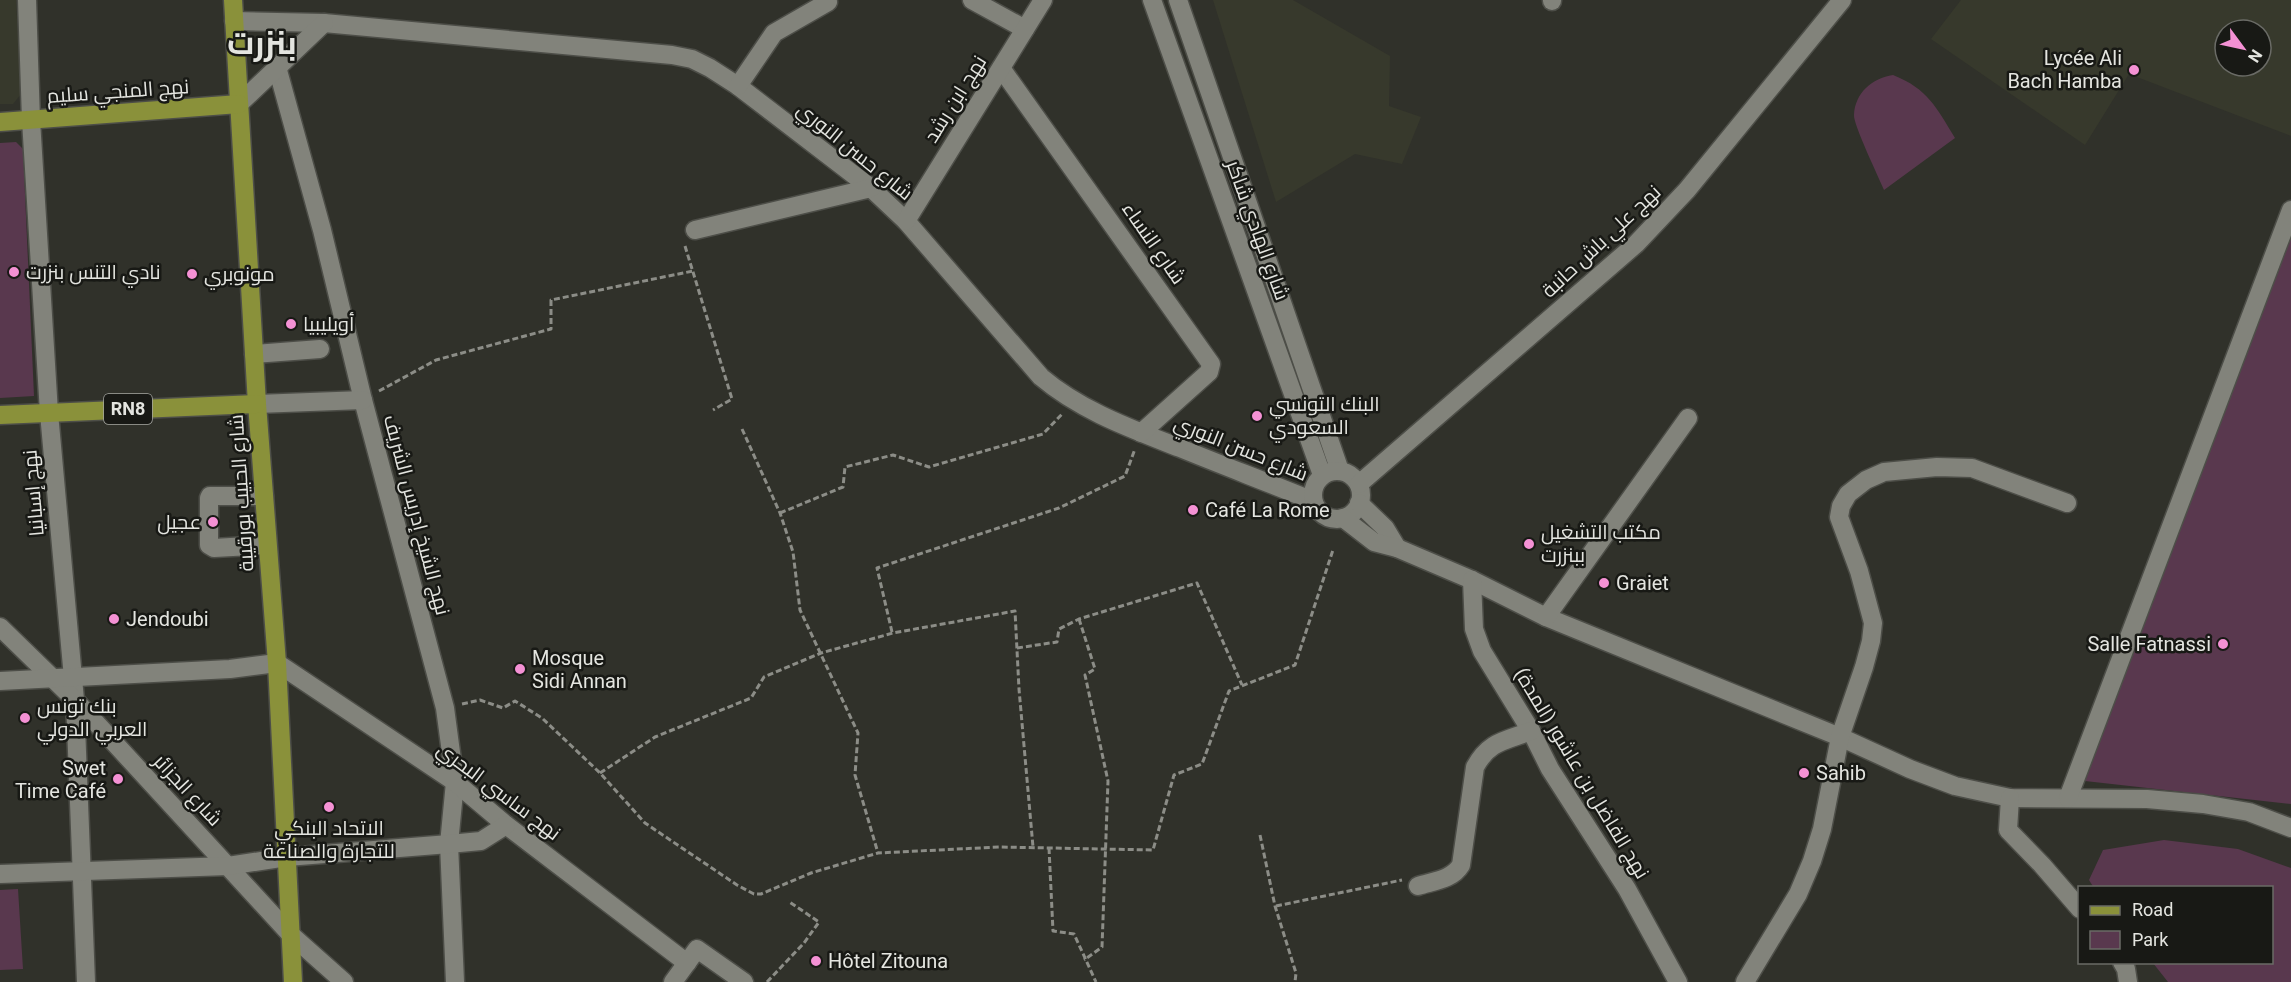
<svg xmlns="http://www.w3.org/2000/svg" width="2291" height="982" font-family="Roboto,Cairo,sans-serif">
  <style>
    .built { fill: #37392c; fill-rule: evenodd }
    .green { fill: #59384e }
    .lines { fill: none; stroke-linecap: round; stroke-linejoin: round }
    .minor-casing { stroke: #4d4e48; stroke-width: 21 }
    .major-casing { stroke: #4d4e48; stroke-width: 21 }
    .path { stroke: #8c8d87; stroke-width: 3; stroke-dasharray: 6 3; stroke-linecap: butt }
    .minor { stroke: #82837b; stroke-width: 18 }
    .major { stroke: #8a913a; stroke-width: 18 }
    .poi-dot { fill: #f491d4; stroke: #181915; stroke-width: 2 }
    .labels { text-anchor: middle; stroke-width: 5; stroke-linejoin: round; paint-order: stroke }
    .shield { fill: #181915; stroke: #a7a8a3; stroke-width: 1.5 }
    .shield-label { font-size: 18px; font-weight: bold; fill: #e4e5e0 }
    .poi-label { font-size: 20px; fill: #e4e5e0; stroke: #181915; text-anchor: start }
    .street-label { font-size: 20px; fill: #e4e5e0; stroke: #181915 }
    .town-label { font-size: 32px; font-weight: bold; fill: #e4e5e0; stroke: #181915 }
  </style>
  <rect width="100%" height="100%" fill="#30312a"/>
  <g class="built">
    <polygon points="0,0 16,0 21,94 13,104 0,104"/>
    <polygon points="1213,0 1293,0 1390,56 1389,106 1421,117 1402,164 1355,154 1276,202"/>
    <path d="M1961,0H2291V136L2129,74L2085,145L1931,39ZM2225,30H2261V66H2225Z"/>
  </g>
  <g class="green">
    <path d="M1893,75C1928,89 1936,107 1955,138L1884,190C1879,178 1853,124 1854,115C1855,93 1872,78 1893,75Z"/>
    <polygon points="16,142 23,149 34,396 0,398 0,143"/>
    <polygon points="2291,237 2291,804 2085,781 2205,458"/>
    <polygon points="2164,840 2238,849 2291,868 2291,982 2168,982 2153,963 2272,962 2272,888 2094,888 2089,880 2103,850"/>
    <polygon points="18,889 23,969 0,970 0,890"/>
  </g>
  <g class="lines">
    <defs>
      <g id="minor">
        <polyline points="27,0 31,120 49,413 75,700 86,982"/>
        <polyline points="972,0 1025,29"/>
        <polyline points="1152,0 1322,475"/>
        <polyline points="1178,0 1340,471"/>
        <polyline points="1552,0 1552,1"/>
        <path d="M234,21L324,23L672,55L692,59L710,68L738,86L871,188L906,221L1041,377C1081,411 1132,429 1180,448C1224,466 1269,483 1313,501"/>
        <polyline points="277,67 322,230 363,400 445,708 455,782 449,844 455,982"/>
        <polyline points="1001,68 1211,364 1209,372 1141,433"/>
        <polyline points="738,86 774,33 828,2"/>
        <polyline points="239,104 324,23"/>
        <polyline points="906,221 1043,0"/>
        <polyline points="695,230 871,188"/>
        <polyline points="254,354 320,349"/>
        <polyline points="257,404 363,400"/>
        <circle cx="1337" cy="495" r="24"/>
        <polyline points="1359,484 1636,244 1687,190 1842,0"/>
        <polyline points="264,496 210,496 209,498 209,545 214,548 267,545"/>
        <polyline points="1359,503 1385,528 1397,548"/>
        <polyline points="1343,518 1374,542 1397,548 1472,580 1546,617 1840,737 1910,769 1955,786 2010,798 2147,799 2203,804 2249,812 2291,828"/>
        <polyline points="1472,580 1474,629 1482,651 1531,731 1550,769 1627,889 1678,982"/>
        <polyline points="1546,617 1688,418"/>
        <polyline points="0,627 75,700 290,934 344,982"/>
        <polyline points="0,681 230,669 277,663 455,782 506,825 687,963"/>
        <polyline points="2010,798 2008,830 2042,865 2080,909"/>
        <polyline points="2068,798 2291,210"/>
        <polyline points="0,874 228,866 287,857 449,844 481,841 506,825"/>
        <path d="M1418,886C1433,881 1452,880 1461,865L1475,767C1489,741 1505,741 1531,731"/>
        <polyline points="2122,962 2126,969 2128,982"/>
        <polyline points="673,982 697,949 744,982"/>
        <polyline points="1745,982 1798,894 1812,861 1822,829 1840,737 1864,667 1871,641 1873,623 1859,571 1839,517 1841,506 1848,494 1866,480 1884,472 1937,467 1972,468 2067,503"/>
      </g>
      <g id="major">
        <polyline points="233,0 257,404 277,663 293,982"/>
        <polyline points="0,122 239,104"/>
        <polyline points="0,415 257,404"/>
      </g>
    </defs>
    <use href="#minor" class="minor-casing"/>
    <use href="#major" class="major-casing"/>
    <g class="path">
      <polyline points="685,246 732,399 713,410"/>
      <polyline points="379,391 436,360 551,329 551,300 693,271"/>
      <polyline points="742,429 780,513 793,552 800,610 858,733 855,775 878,853"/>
      <polyline points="780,513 843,487 845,467 893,455 929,467 1043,434 1063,413"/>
      <polyline points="1079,619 1095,669 1085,675 1108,781 1102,947 1084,960"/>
      <polyline points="892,632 877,568 1059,508 1125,476 1135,449"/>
      <polyline points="1017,648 1057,642 1059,629 1079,619 1197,583 1242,685"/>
      <polyline points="462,704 480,700 503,708 515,701 542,718 600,773 645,823 737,885 754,894 761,894 811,873 878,853 999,847 1153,850 1174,775 1202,764 1229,691 1295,665 1333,550"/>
      <polyline points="600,773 655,737 751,698 764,677 821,653 893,633 1015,611 1019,689 1033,847"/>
      <polyline points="1260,835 1275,906 1296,973 1295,982"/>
      <polyline points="1049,848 1053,931 1074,934 1096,982"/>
      <polyline points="1276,906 1402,880"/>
      <polyline points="767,982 804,943 819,922 788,901"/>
    </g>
    <use href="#minor" class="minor"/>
    <use href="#major" class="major"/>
  </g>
  <g class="poi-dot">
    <circle cx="2134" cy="70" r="6"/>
    <circle cx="14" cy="272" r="6"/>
    <circle cx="192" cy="274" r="6"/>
    <circle cx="291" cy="324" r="6"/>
    <circle cx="1257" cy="416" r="6"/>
    <circle cx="1193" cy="510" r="6"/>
    <circle cx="213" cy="522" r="6"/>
    <circle cx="1529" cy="544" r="6"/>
    <circle cx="1604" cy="583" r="6"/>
    <circle cx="114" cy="619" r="6"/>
    <circle cx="2223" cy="644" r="6"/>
    <circle cx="520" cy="669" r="6"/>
    <circle cx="25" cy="718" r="6"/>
    <circle cx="1804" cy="773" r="6"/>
    <circle cx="118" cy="779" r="6"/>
    <circle cx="329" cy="807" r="6"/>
    <circle cx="816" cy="961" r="6"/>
  </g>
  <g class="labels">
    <rect class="shield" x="104" y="394" width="48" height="30" rx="4.5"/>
    <g class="shield-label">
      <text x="128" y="415">RN8</text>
    </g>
    <g class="poi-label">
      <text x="2122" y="65" text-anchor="end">Lycée Ali<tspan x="2122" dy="23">Bach Hamba</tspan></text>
      <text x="26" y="279">نادي التنس بنزرت</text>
      <text x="204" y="281">مونوبري</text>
      <text x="303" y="331">أويليبيا</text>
      <text x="1269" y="411">البنك التونسي<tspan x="1269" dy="23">السعودي</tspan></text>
      <text x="1205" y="517">Café La Rome</text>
      <text x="201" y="529" text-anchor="end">عجيل</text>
      <text x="1541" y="539">مكتب التشغيل<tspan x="1541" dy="23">ببنزرت</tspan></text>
      <text x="1616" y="590">Graiet</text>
      <text x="126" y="626">Jendoubi</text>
      <text x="2211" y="651" text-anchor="end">Salle Fatnassi</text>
      <text x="532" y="665">Mosque<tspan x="532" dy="23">Sidi Annan</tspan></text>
      <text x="37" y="713">بنك تونس<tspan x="37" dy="23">العربي الدولي</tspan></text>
      <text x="106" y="775" text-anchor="end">Swet<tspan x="106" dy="23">Time Café</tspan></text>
      <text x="1816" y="780">Sahib</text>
      <text x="329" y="835" text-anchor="middle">الاتحاد البنكي<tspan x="329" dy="23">للتجارة والصناعة</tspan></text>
      <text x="828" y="968">Hôtel Zitouna</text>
    </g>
    <g class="street-label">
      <text transform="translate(118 91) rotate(-4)" y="7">نهج المنجي سليم</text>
      <text transform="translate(955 99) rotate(-58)" y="7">نهج ابن رشد</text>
      <text transform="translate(855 151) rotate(39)" y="7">شارع حسن النوري</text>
      <text transform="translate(1258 230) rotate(70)" y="7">شارع الهادي شاكر</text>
      <text transform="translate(1601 241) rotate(-43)" y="7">نهج علي باش حانبة</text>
      <text transform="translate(1154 243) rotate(55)" y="7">شارع النساء</text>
      <text transform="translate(1241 448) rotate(22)" y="7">شارع حسن النوري</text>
      <text transform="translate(33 493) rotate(-95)" y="7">نهج إسبانيا</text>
      <text transform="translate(241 493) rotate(-94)" y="7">شارع الحبيب بورقيبة</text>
      <text transform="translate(417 515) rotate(75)" y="7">نهج الشيخ إدريس الشريف</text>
      <text transform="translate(1582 773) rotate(59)" y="7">نهج الفاضل بن عاشور (المدة)</text>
      <text transform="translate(188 790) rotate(47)" y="7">شارع الجزائر</text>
      <text transform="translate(499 791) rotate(37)" y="7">نهج ساسي البحري</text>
    </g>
    <g class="town-label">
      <text x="262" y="54">بنزرت</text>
    </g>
  </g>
  <rect x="2078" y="886" width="195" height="78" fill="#181915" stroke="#6a6b66" stroke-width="1.5"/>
  <rect x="2090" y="906" width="30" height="9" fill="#8a913a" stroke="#6a6b66" stroke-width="1.5"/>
  <text x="2132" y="916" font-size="18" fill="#e4e5e0">Road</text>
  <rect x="2090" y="931" width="30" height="18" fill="#59384e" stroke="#6a6b66" stroke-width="1.5"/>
  <text x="2132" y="946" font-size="18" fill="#e4e5e0">Park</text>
  <g transform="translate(2243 48) rotate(123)"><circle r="28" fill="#181915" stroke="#6a6b66" stroke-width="1.5"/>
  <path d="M0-4.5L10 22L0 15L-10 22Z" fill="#f491d4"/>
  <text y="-9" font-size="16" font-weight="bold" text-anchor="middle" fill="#e4e5e0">N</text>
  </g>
</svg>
